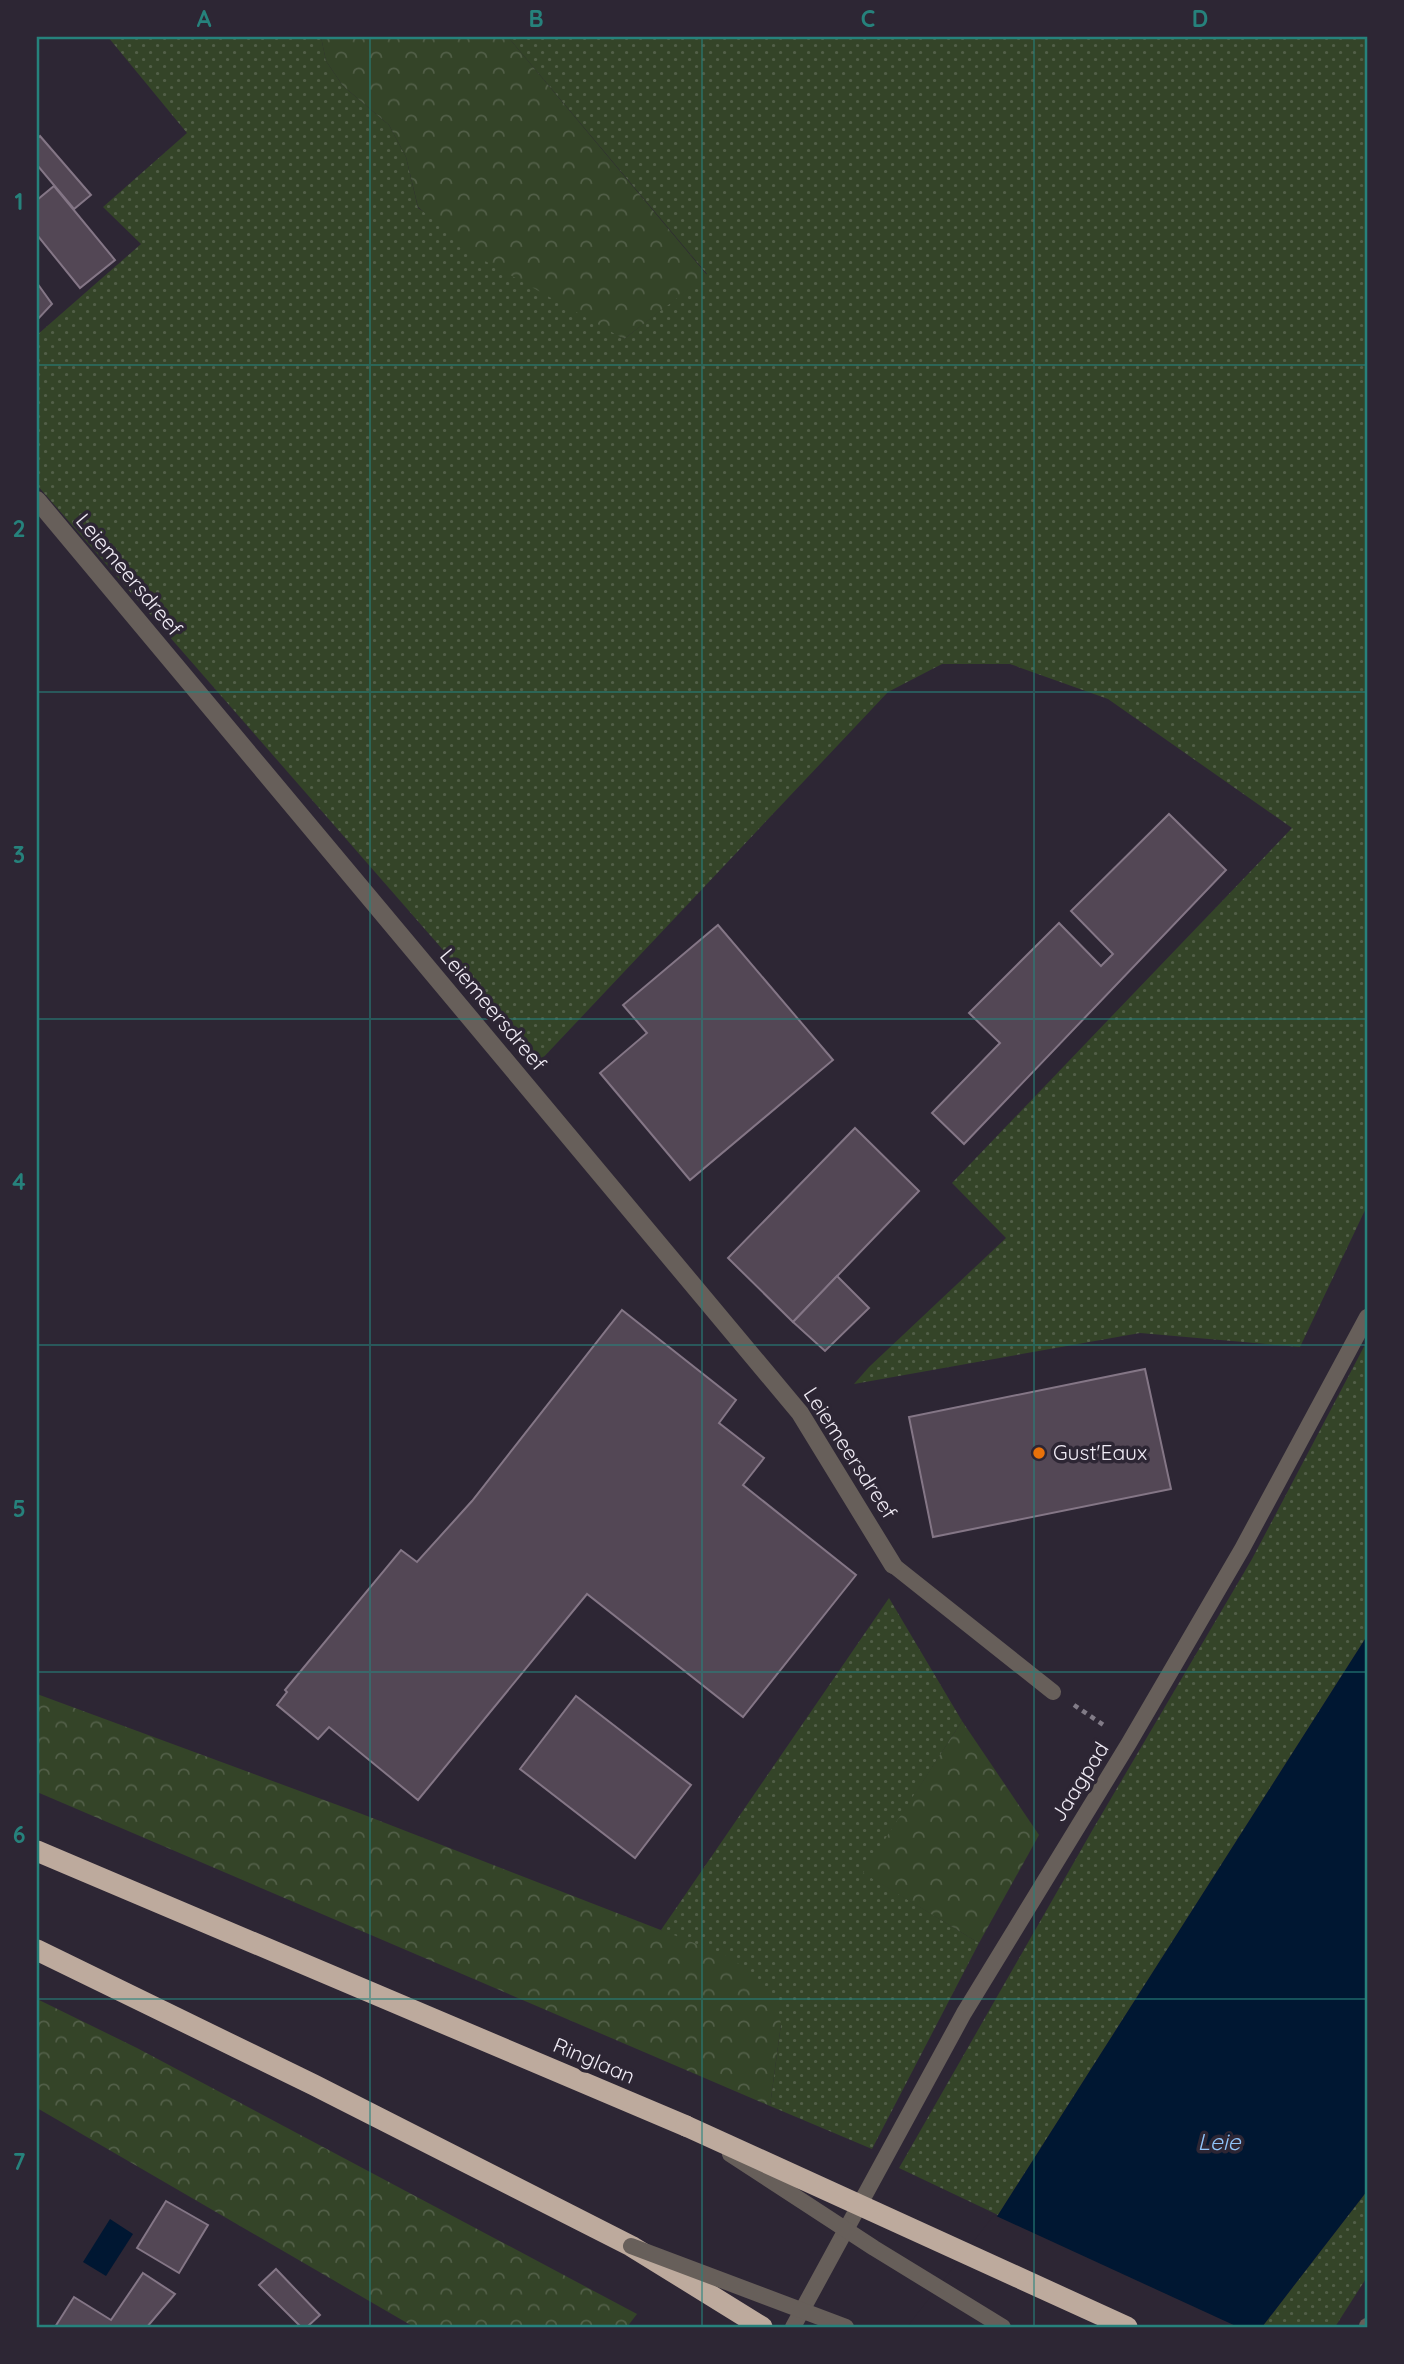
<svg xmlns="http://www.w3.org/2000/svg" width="1404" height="2364" font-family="Quicksand,sans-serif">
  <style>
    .grass { fill: url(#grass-dots) }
    .forest { fill: url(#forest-crowns) }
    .water { fill: #001732 }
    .pier { fill: #2d2634 }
    .building { fill: #534755; stroke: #847686; stroke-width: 2 }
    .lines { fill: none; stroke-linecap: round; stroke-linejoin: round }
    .path { stroke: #817b87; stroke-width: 4.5; stroke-dasharray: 5 5; stroke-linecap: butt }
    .lane { stroke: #675f5a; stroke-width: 16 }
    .street { stroke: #675f5a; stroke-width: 18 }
    .highway { stroke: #bdaa9d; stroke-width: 21 }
    .lane-bridge { stroke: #675f5a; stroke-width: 16 }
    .highway-bridge { stroke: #bdaa9d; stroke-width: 21 }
    .grid { fill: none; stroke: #26827c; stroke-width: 2; stroke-opacity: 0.55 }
    .food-dot { fill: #e8710a; stroke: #2d2634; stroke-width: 2.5 }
    .labels { text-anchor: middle; stroke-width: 7; stroke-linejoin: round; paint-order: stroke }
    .street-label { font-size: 21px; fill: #f0ebf5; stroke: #2d2634 }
    .poi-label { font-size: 21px; fill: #f0ebf5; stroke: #2d2634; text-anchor: start }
    .water-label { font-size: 23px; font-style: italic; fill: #8fc3f9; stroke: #2d2634 }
    .neatline { fill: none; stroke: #26827c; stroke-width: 2.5 }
    .grid-label { font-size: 23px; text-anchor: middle; font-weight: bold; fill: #26827c }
  </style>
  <defs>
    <pattern id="grass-dots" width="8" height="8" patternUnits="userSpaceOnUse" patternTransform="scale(1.75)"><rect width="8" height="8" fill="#344428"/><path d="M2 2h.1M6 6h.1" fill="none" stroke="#525f48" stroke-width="1.8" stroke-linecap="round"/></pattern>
    <pattern id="forest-crowns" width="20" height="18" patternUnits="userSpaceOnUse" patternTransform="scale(1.75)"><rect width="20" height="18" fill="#344428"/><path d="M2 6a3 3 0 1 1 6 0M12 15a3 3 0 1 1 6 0" fill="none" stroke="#525f48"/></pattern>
  </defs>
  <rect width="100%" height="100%" fill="#2d2634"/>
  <g class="grass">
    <polygon points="108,37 321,37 326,61 343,86 389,125 406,157 418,208 624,339 707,274 508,37 1367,37 1367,1206 1300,1347 1140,1333 854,1384 869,1367 1006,1238 952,1183 1292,828 1108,699 1010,664 942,664 888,692 540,1061 37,485 37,335 141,244 103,207 187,133"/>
    <polygon points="1367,1341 1367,1636 998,2215 899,2168 1093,1829 1252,1559"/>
    <polygon points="889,1598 962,1721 864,1873 979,1943 872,2149 770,2106 781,2024 661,1930"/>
    <polygon points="1367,2191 1367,2277 1335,2327 1262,2327"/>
  </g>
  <g class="forest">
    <polygon points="321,37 508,37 707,275 624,339 471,253 418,207 406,157 389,125 343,86 326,61"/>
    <polygon points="37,1694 362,1814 733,1958 777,2003 781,2024 770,2106 37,1792"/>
    <polygon points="962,1721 1039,1835 979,1943 863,1873"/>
    <polygon points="37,1999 137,2048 637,2314 627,2327 414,2327 37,2108"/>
  </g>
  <g class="water">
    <polygon points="1367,1636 1367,2191 1262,2327 910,2327 998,2215"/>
    <polygon points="110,2219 133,2234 106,2276 83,2262"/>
  </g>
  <polygon class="pier" points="994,2215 1238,2327 907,2327"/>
  <g class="building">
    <polygon points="40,136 91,195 74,209 37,165 37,139"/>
    <polygon points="54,186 115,260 80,288 37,235 37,200"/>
    <polygon points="37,283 52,304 37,320"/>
    <polygon points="1169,814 1226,870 964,1144 932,1113 1000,1043 969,1013 1059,923 1101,966 1113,954 1071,911"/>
    <polygon points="718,925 833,1060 690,1180 600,1073 647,1033 623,1005"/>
    <polygon points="855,1128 919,1191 793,1322 728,1258"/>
    <polygon points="837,1276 869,1308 825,1351 793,1322"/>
    <polygon points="622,1310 736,1400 719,1423 764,1458 743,1485 856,1575 743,1717 587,1594 418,1800 329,1727 318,1739 277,1705 287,1692 285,1690 401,1550 417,1562 472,1501"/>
    <polygon points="1145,1369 1171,1489 933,1537 909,1417"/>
    <polygon points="576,1696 691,1785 635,1858 520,1769"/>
    <polygon points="166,2201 208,2225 179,2273 137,2248"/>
    <polygon points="276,2269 320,2315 307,2327 301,2327 259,2285"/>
    <polygon points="143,2273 175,2294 147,2327 55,2327 74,2297 111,2320"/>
  </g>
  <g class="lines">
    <polyline class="path" points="1074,1705 1105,1726"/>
    <g class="lane">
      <polyline points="893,1565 1053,1692"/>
      <polyline points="793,2327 964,2013 1129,1743 1242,1549 1367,1317"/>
      <polyline points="1367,2327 1367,2326"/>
    </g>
    <polyline class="street" points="37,500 800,1413 893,1565"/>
    <g class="highway">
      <polyline points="37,1851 686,2126"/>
      <polyline points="37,1950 314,2085 631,2246 762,2327"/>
    </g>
    <g class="lane-bridge">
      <polyline points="730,2154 874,2248 1003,2327"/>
      <polyline points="631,2246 846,2327"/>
    </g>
    <polyline class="highway-bridge" points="686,2126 1127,2327"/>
  </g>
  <path class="grid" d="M370,37V2327M702,37V2327M1034,37V2327M37,365H1367M37,692H1367M37,1019H1367M37,1345H1367M37,1672H1367M37,1999H1367"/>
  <circle class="food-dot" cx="1039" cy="1453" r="7"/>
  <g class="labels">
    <g class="street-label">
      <text transform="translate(129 575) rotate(50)" y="7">Leiemeersdreef</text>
      <text transform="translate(493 1010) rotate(50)" y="7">Leiemeersdreef</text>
      <text transform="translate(850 1453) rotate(57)" y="7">Leiemeersdreef</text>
      <text transform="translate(1080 1782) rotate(-58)" y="7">Jaagpad</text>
      <text transform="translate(594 2061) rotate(23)" y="7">Ringlaan</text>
    </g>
    <g class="poi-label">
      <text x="1053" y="1460">Gust'Eaux</text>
    </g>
    <g class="water-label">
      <text x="1219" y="2150">Leie</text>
    </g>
  </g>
  <rect width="1404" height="2364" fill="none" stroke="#2d2634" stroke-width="77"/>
  <rect x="38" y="38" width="1328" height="2288" class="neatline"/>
  <g class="grid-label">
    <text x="204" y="27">A</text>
    <text x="536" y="27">B</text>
    <text x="868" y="27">C</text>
    <text x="1200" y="27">D</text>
    <text x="19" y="210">1</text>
    <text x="19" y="537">2</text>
    <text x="19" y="863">3</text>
    <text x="19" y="1190">4</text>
    <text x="19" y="1517">5</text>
    <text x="19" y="1843">6</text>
    <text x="19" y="2170">7</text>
  </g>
</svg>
